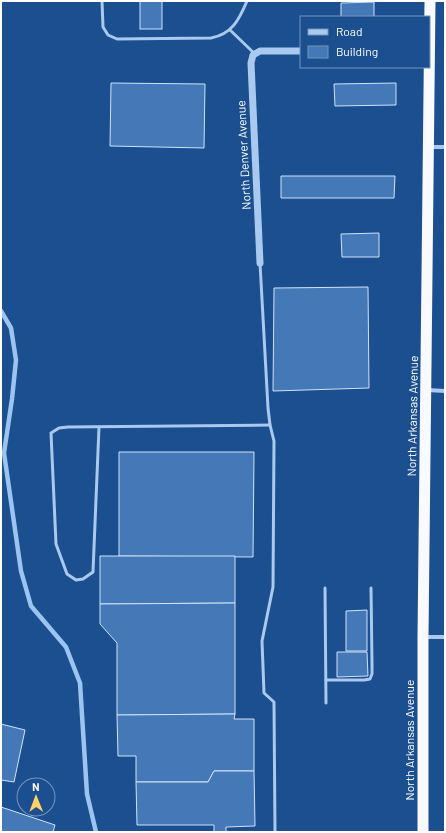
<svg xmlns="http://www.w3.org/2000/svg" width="446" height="833" font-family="Barlow,sans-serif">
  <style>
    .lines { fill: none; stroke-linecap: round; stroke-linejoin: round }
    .stream { stroke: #9cc4f0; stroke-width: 4.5 }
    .building { fill: #4478b7; stroke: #cfe3fa }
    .service { stroke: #a9c9ee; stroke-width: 3 }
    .minor { stroke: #a9c9ee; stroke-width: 4 }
    .tertiary { stroke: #a9c9ee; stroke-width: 7 }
    .trunk { stroke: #f8faff; stroke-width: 11 }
    .labels { text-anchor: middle; stroke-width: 4; stroke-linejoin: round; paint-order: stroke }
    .street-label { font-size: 12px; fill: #fff; stroke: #1b4f8f }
  </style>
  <rect width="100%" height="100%" fill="#1b4f8f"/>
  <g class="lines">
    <polyline class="stream" points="1,311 11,328 16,360 12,399 4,453 21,571 31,606 66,647 80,683 87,794 96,832"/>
  </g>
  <g class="building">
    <rect x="140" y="1" width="22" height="28"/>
    <polygon points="374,2 374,17 341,17 341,3"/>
    <polygon points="111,83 205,84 204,148 110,146"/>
    <polygon points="396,83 396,105 335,106 334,84"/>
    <polygon points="281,176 395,176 394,198 281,198"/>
    <polygon points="379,233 379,257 342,257 341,234"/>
    <polygon points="368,287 369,388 273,391 274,288"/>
    <polygon points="119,452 254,452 253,557 119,556"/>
    <polygon points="100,556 235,556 235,603 100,604"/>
    <polygon points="235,603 235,714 117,715 117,643 100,624 100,604"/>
    <polygon points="367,610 367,651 346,651 346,611"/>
    <polygon points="337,652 367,652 368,676 337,677"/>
    <polygon points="235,714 234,719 254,719 254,771 214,771 208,782 136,782 136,756 118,756 117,715"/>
    <polygon points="1,724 25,730 14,782 1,780"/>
    <polygon points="214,771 254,771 255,826 226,827 226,832 214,832 214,825 137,825 136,782 208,782"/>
    <polygon points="1,807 55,825 53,832 1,832"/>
  </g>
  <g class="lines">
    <g class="service">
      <path d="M102,1L103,27L108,35L117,39L211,38C232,34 239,20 247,1"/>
      <polyline points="230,30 255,54"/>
      <polyline points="260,263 268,408 270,425 274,441 273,587 262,641 264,693 274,702 275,832"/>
      <polyline points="99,427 93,572 83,579 76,580 67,574 56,544 51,433 59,428 68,427 270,425"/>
      <polyline points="325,588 326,703"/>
      <polyline points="326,680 364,680 370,679 372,674 372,664 371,588"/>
    </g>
    <g class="minor">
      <polyline points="429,147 445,147"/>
      <polyline points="427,390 445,391"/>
      <polyline points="423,637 445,637"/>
    </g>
    <polyline class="tertiary" points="260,263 251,63 253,55 260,51 301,51"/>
    <polyline class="trunk" points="423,832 423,637 430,1"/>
  </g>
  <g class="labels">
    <g class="street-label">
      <text transform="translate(244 155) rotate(-93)" y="4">North Denver Avenue</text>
      <text transform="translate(413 416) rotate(-89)" y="4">North Arkansas Avenue</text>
      <text transform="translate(410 740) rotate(-90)" y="4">North Arkansas Avenue</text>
    </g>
  </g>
  <rect width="446" height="833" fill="none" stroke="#ffffff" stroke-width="4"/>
  <rect x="300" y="16" width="130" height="52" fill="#1b4f8f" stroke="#7695bc"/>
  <rect x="308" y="29" width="20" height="6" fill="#a9c9ee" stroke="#7695bc"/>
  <text x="336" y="36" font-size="12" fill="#ffffff">Road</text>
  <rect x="308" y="46" width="20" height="12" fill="#4478b7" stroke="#7695bc"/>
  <text x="336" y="56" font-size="12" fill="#ffffff">Building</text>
  <g transform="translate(36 797) rotate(359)"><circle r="19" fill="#1b4f8f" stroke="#7695bc"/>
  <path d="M0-3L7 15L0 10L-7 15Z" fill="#ffd166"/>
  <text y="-6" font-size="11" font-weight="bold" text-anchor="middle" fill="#ffffff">N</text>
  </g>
</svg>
